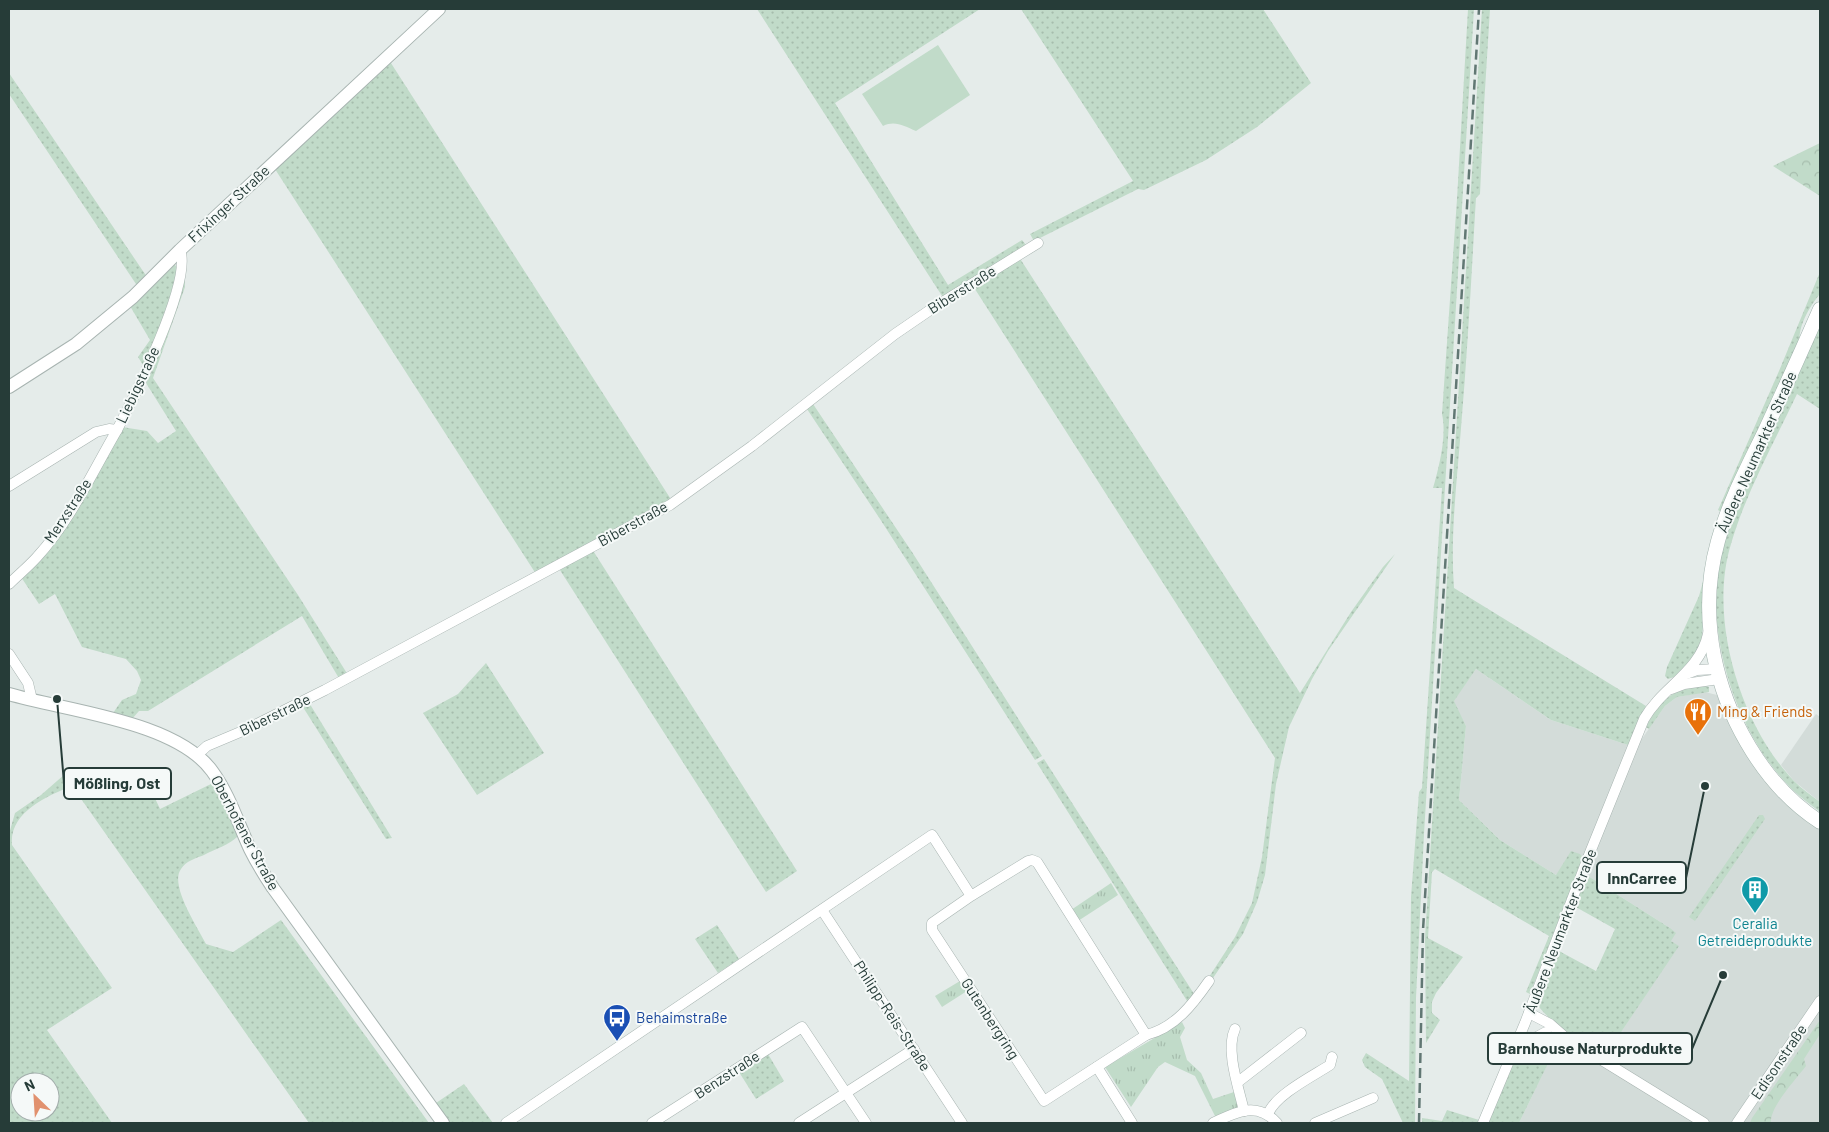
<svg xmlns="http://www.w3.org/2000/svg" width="1829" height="1132" font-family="Barlow,sans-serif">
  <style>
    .built { fill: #d3dcd9 }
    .grass { fill: url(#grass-dots); fill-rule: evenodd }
    .forest { fill: url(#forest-crowns) }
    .park { fill: url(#park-tufts) }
    .garden { fill: #c1dbc9 }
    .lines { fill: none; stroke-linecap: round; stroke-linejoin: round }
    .minor-casing { stroke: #a8b4b1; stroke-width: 11 }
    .tertiary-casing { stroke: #a8b4b1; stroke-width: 14 }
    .secondary-casing { stroke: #a2b4ae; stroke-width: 15 }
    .minor { stroke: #fff; stroke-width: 10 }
    .tertiary { stroke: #fff; stroke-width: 12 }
    .secondary { stroke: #fff; stroke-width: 14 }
    .rail { stroke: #617773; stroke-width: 2.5; stroke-dasharray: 10 5; stroke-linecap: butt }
    .labels { text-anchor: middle; stroke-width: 4; stroke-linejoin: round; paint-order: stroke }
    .street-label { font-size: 15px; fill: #263c38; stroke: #f5f9f8 }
    .food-label { font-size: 15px; fill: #c56008; stroke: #f5f9f8; text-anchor: start }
    .culture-label { font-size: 15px; fill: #0d838f; stroke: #f5f9f8 }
    .transit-label { font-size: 15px; fill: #164399; stroke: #f5f9f8; text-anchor: start }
    .leader { fill: none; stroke: #263c38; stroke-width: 2 }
    .callout-dot { fill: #263c38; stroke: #f5f9f8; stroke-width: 2 }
    .callout { fill: #f5f9f8; stroke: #263c38; stroke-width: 2 }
    .callout-label { font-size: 16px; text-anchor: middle; font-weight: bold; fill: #263c38 }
  </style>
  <defs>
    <pattern id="grass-dots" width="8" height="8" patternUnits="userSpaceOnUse" patternTransform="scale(1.25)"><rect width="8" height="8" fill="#c1dbc9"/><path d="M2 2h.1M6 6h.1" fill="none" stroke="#a6bdad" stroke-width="1.8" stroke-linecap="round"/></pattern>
    <pattern id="forest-crowns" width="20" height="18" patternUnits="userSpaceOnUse" patternTransform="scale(1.25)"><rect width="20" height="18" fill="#c1dbc9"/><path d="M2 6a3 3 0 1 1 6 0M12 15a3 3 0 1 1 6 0" fill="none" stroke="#a6bdad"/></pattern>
    <pattern id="park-tufts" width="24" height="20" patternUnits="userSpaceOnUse" patternTransform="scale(1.25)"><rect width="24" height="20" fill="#c1dbc9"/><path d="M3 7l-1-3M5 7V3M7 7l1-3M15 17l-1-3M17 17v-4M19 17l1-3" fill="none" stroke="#a6bdad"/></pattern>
  </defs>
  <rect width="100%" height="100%" fill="#e5ecea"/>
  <g class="built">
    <polygon points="1476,669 1551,720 1628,745 1583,861 1556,875 1500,840 1459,800 1466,726 1453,701"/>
    <polygon points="1705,692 1717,695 1735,736 1747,755 1784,798 1820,831 1820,1123 1519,1123 1564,1030 1605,1056 1678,946 1671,941 1670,928 1585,874 1641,740 1665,706 1677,697"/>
    <polygon points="1816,714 1820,717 1820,802 1794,781 1781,765"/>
  </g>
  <g class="grass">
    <polygon points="757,9 980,9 835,103 948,285 1022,240 1026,245 944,299"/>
    <polygon points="1021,9 1263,9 1311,83 1257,127 1206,160 1144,190 1138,189 1034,241 1030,234 1133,181"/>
    <path d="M1468,9H1474L1424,834L1416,998L1415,1123H1403L1382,1079L1365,1067L1362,1060L1366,1053L1409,1081L1411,897L1419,792L1422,788L1442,488H1433C1439,467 1447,436 1442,414L1457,199Z"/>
    <path d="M1482,9H1490L1484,106L1480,194L1476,198L1475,214C1471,286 1467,357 1461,428C1457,481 1450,535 1454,588L1646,706L1628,745L1551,720L1476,669L1454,701L1466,726L1459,800L1500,840L1556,875L1571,851L1580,854L1583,858L1530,994L1526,992L1549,936L1435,869L1432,872L1428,938L1463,957L1436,993L1432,1002V1013L1440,1020L1426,1043L1425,938Z"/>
    <polygon points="389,60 672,501 536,574 273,166"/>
    <polygon points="9,73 147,277 138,287 9,94"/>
    <polygon points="1019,257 1300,693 1351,612 1383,567 1395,554 1328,651 1312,679 1289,727 1276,784 1265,875 1257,902 1243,934 1213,978 1209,977 1235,937 1252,903 1262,857 1275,758 973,286"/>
    <polygon points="173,263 178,268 165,315 146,370 138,357 150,340 130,306"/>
    <polygon points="185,271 185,287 153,378 298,595 348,675 340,680 302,616 148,711 139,711 132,719 113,713 122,700 136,694 141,680 137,671 126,659 82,647 55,594 39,604 21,577 122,427 147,431 158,443 176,431 146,383"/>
    <path d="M1820,272V294C1810,306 1797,327 1800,344L1762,421L1721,512L1718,510L1779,371Z"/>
    <path d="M1820,324V409L1797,394C1774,443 1746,492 1731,544C1708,618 1740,725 1794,781C1802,789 1811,795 1820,802V812C1809,803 1797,795 1788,785C1736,731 1706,637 1719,563C1722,546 1728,529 1734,512Z"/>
    <polygon points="811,401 912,552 1042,756 1035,760 880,519 805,406"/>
    <polygon points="592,549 797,871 766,892 558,567"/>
    <polygon points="1705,575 1702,639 1700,651 1677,676 1668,679 1665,676 1667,667 1699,596"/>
    <polygon points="486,663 544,753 477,795 423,713 458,694"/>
    <path d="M1702,685L1709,687V692L1677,697L1665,706L1649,729L1646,727C1661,698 1671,691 1702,685Z"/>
    <polygon points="308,701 392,838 386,839 301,704"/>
    <polygon points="1044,759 1196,997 1189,1004 1037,763"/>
    <path d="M73,767C93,780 120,772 141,768L160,809L213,783L238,836C229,845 215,849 204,855C196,858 186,861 181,869C169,885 198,928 206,944L233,952L281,920L429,1123H309L72,786C46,796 9,813 12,845L112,988L47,1030L112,1123H9V834L15,813L41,795ZM20,1082H50V1112H20Z"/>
    <polygon points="1759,815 1763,815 1765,819 1695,921 1689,917"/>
    <path d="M1585,874L1670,928L1676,933L1671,941L1679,946L1605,1056C1582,1041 1556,1028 1539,1007V1001L1559,951L1596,971L1615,929L1574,906Z"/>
    <polygon points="717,925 739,959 718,973 695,939"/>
    <path d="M1550,1035L1560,1039L1519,1123H1487C1499,1095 1515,1040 1550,1035Z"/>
    <polygon points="768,1054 784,1081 756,1099 739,1072"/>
    <polygon points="464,1084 493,1123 450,1123 436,1103"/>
    <polygon points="1447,1110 1479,1120 1478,1123 1422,1123 1422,1118 1442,1121"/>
  </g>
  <g class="forest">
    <polygon points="1820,143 1820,196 1773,166"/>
    <path d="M1820,1020V1034L1804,1059L1806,1066C1796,1079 1769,1108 1771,1123H1750L1752,1118Z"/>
  </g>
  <g class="park">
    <polygon points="1111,883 1118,895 1078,921 1071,910"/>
    <polygon points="960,981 967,991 942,1007 935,996"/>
    <polygon points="1182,1022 1185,1028 1180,1037 1187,1060 1201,1073 1213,1099 1237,1091 1241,1109 1216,1118 1195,1076 1165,1062 1158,1067 1131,1107 1105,1067"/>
  </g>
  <path class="garden" d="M938,45L970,95L916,131C904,126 895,120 883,126L862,94Z"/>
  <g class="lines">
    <defs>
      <g id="minor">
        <path d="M9,486L96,432L109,429L117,430C133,399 193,281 180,250"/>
        <path d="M9,584C18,575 28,567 37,557C70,521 92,473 117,430"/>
        <polyline points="9,654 28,683 32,700"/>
        <polyline points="1686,674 1697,670 1717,669"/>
        <polyline points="1671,689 1684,684 1719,679"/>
        <polyline points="197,755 207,746 245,730 325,690 670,505 752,446 895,334 933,308 1038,243"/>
        <polyline points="822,910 962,1123"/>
        <polyline points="1529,1013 1550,1024 1566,1038 1704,1123"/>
        <path d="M1235,1029C1225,1050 1239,1089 1244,1111"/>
        <path d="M1146,1035C1175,1028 1193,1004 1209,981"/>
        <polyline points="1513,1058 1531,1040 1546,1032"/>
        <polyline points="1097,1067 1132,1123"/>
        <polyline points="1238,1082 1301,1033"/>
        <path d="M1268,1114C1275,1095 1313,1076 1330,1065L1332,1057"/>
        <polyline points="506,1123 932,835 971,896 932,923 932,930 1044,1101 1146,1035 1037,862 1032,860 1028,861 971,896"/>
        <polyline points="652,1123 802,1027 866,1123"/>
        <polyline points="799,1123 914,1049"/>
        <path d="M1213,1123C1236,1112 1257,1101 1277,1123"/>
        <polyline points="1315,1123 1373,1098"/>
        <path d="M1483,1123L1525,1023L1589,855L1644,719C1662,687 1700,672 1708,634"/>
        <polyline points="1737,1123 1820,1001"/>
      </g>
      <g id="tertiary">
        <polyline points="9,387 76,344 133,297 180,250 439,9"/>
        <path d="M9,694C66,711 176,721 212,771C229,794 238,823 250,849C257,863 265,876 273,888L443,1123"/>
      </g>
      <path id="secondary" d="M1820,309C1802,350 1783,392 1764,433C1747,468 1728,504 1718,541C1701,601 1709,665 1736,722C1755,761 1783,798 1820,822"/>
    </defs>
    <use href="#minor" class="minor-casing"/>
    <use href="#tertiary" class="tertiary-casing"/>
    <use href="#secondary" class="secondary-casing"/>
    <use href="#minor" class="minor"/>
    <use href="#tertiary" class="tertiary"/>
    <use href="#secondary" class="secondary"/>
    <polyline class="rail" points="1419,1123 1423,930 1479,9"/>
  </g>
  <defs>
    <symbol id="restaurant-pin" viewBox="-11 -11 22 30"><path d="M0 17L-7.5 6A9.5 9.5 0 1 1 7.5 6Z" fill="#e8710a" stroke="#f5f9f8"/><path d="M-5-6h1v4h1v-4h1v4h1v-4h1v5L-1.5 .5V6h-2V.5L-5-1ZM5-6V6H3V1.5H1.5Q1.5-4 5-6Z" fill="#fff"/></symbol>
    <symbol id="building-pin" viewBox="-11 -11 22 30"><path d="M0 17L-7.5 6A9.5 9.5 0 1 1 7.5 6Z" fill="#0f9aa8" stroke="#f5f9f8"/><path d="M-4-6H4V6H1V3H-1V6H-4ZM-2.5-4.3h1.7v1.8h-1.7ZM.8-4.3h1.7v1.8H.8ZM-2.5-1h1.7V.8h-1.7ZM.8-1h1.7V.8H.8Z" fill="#fff"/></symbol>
    <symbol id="bus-pin" viewBox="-11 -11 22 30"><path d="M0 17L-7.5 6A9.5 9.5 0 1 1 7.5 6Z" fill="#1a4fb4" stroke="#f5f9f8"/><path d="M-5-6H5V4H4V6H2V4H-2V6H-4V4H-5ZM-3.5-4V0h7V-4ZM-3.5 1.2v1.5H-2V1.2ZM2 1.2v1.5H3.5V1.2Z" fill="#fff"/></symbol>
  </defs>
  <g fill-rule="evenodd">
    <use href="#restaurant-pin" x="1682" y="696" width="32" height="43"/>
    <use href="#building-pin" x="1739" y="874" width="32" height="43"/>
    <use href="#bus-pin" x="601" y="1002" width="32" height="43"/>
  </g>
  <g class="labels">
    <g class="street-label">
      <text transform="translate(229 204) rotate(-43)" y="5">Frixinger Straße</text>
      <text transform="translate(962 290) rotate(-32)" y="5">Biberstraße</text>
      <text transform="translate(138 385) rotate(-65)" y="5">Liebigstraße</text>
      <text transform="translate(1757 452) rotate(-66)" y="5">Äußere Neumarkter Straße</text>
      <text transform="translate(68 511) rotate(-57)" y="5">Merxstraße</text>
      <text transform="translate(633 524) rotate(-29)" y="5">Biberstraße</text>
      <text transform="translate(275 715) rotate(-26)" y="5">Biberstraße</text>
      <text transform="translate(245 833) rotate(62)" y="5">Oberhofener Straße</text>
      <text transform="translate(1561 931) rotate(-69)" y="5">Äußere Neumarkter Straße</text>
      <text transform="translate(892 1016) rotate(57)" y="5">Philipp-Reis-Straße</text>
      <text transform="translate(990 1019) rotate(57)" y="5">Gutenbergring</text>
      <text transform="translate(1779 1062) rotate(-56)" y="5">Edisonstraße</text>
      <text transform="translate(727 1075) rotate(-33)" y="5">Benzstraße</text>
    </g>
    <g class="food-label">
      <text x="1717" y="717">Ming &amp; Friends</text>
    </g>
    <g class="culture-label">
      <text x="1755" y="929">Ceralia<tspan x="1755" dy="17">Getreideprodukte</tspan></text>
    </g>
    <g class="transit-label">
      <text x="636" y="1023">Behaimstraße</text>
    </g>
  </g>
  <path class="leader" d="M57 699L64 783M1705 786L1686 878M1723 975L1692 1049"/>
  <g class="callout-dot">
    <circle cx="57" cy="699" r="5"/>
    <circle cx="1705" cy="786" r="5"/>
    <circle cx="1723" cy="975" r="5"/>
  </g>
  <g class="callout">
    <rect x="64" y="768" width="107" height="31" rx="5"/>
    <rect x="1597" y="862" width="89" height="31" rx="5"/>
    <rect x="1488" y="1033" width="204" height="31" rx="5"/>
  </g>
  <g class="callout-label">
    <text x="117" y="789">Mößling, Ost</text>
    <text x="1642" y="884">InnCarree</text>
    <text x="1590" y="1054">Barnhouse Naturprodukte</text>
  </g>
  <rect width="1829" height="1132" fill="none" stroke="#263c38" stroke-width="20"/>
  <g transform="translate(35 1097) rotate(335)"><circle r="24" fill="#f5f9f8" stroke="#a2adab"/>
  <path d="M0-4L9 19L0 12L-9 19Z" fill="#e1916e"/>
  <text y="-8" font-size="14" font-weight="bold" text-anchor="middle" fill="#263c38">N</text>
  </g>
</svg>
